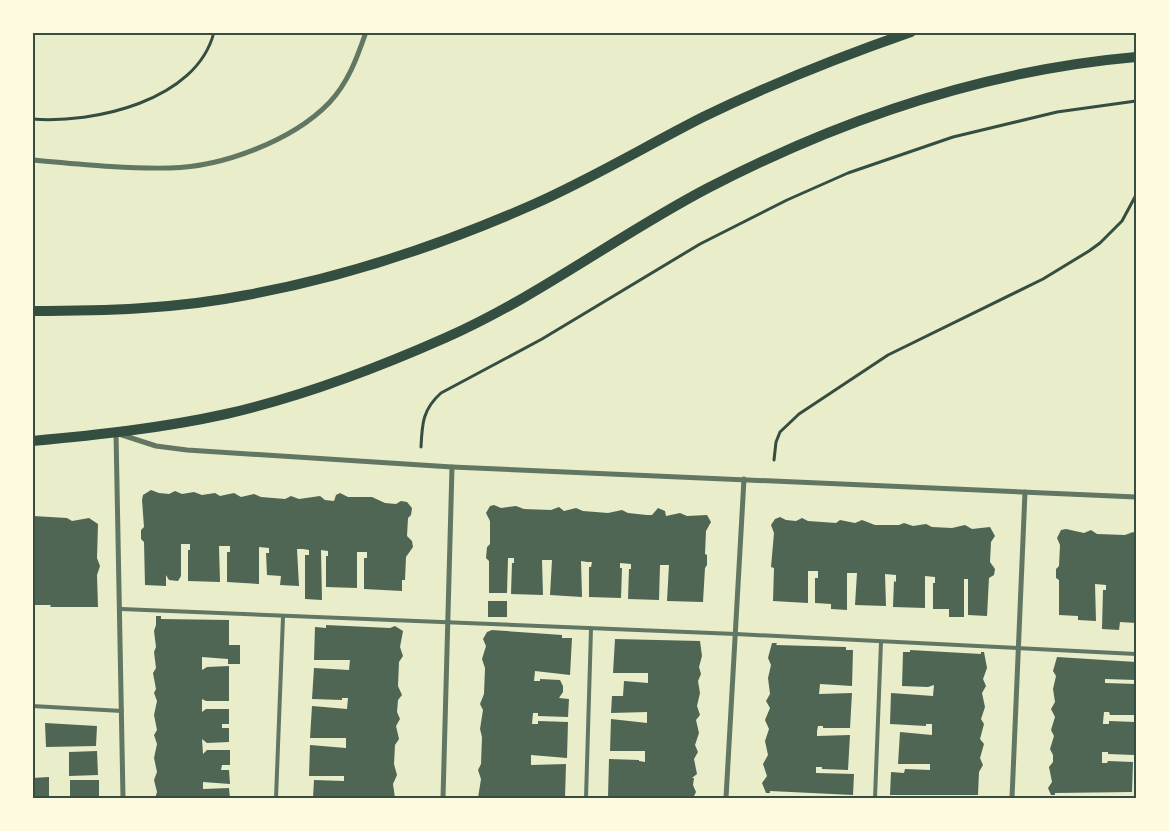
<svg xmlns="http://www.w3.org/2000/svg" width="1169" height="831" font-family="Bitter,serif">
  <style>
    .building { fill: #4f6655 }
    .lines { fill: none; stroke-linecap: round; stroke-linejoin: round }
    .path { stroke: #344e41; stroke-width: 3 }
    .service { stroke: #617663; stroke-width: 4 }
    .minor { stroke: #617663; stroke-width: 5 }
    .secondary { stroke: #344e41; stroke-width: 10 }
    .neatline { fill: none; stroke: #344e41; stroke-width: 2 }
  </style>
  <rect width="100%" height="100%" fill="#e9edc9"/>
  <g class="building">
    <polygon points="151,490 159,493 169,494 175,491 182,494 194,492 202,495 215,493 220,496 234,493 241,497 254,494 261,497 285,499 291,496 299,499 320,496 325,500 334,501 336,495 340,493 348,497 372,497 385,503 396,504 401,501 407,502 412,508 411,515 408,518 407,536 412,541 413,547 406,557 405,580 402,580 402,591 364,589 364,558 367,558 367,552 357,552 357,588 326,587 326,556 328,556 328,551 321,550 322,600 305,599 305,555 309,555 309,550 303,549 297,549 299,586 280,585 281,576 267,575 266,553 269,553 269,548 259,547 259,584 227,582 227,552 230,552 230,546 219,546 220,582 188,581 188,550 190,550 190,544 181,544 181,576 178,581 169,580 166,575 166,586 145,585 144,542 141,539 141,530 144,527 142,500 143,495"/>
    <polygon points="494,505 501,508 516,506 524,509 551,510 559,507 564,511 576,508 583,511 608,513 622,510 628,513 647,515 652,515 658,508 665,511 666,516 680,513 687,516 707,515 711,522 706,531 705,554 707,555 707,565 705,568 703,602 667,601 669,565 660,565 659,600 628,599 629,569 631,569 631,564 620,563 620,568 622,568 621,598 589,597 589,567 591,567 592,562 587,562 581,561 582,597 550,595 552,560 542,560 543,595 511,594 512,563 514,563 514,558 508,558 507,593 489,593 489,561 486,558 487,547 490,544 490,521 486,513 490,506"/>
    <polygon points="33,516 67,518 72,521 89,518 98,524 97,558 100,566 97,575 98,607 50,607 51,605 34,605"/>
    <polygon points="780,517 786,520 796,521 802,518 808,521 836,523 840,520 855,523 862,520 875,525 899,525 904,523 913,526 926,524 932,527 952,528 965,525 972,529 990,527 995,536 991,542 990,562 995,569 994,575 989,578 987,616 968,615 968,579 964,579 964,617 949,617 949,609 933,609 933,583 935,583 935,577 925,576 925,608 893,607 894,581 896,582 896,575 885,574 886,606 855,605 857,573 847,573 847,610 831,609 831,604 815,603 815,578 818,578 818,571 808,571 808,603 773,601 774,568 771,567 774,533 771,525 775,519"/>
    <polygon points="1066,529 1084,533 1091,530 1097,534 1125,535 1133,532 1136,534 1136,623 1120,622 1119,630 1102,629 1103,590 1106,590 1106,585 1095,584 1096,621 1078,620 1078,616 1059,615 1059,580 1056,578 1056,569 1059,566 1060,545 1057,538 1061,530"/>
    <rect x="488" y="601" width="19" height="16"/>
    <polygon points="156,616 161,616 161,619 229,620 229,645 240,645 240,664 228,664 228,659 202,657 202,670 207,667 229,666 229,701 206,701 202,699 202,712 206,709 229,709 229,724 222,724 222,728 229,728 229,742 207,743 202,739 203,754 207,750 230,750 230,765 222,765 221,770 229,770 230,784 203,782 203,789 229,788 230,798 155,798 157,792 154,780 157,772 154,758 157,744 154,735 157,730 154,715 157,701 154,693 156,689 153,673 156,668 154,652 156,647 154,631 156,625"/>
    <polygon points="326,625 390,628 395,626 403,631 400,647 403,656 399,662 398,686 402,695 398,700 397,712 400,719 396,726 399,739 395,745 394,764 397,775 393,784 395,798 313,798 314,780 344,781 344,776 309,776 310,745 346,748 346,738 310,738 312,706 347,709 348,698 342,698 342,700 312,699 314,668 349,670 350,660 314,660 315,627 326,628"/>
    <polygon points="492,630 562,635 562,638 572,638 570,675 535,671 534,681 540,681 540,679 560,680 563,686 563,692 559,698 569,699 568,717 538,716 538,713 533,713 532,724 538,724 538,721 568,722 567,758 531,755 531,765 566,764 565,798 478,798 481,779 478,770 481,764 482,737 480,729 483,710 480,704 484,694 485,668 482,659 486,646 483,639 487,632"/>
    <polygon points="615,639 700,641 702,656 699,667 701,674 698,681 700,693 697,706 700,715 696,720 699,733 695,745 698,752 694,759 697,774 692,778 694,778 693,785 696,792 693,798 608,797 609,759 639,760 639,761 645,762 645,751 610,751 611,719 647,723 647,712 611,713 612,696 623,696 624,681 648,683 648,673 613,673"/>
    <polygon points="772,643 777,643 776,645 846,647 846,650 853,650 852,686 820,684 819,694 852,693 850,728 823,728 823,726 818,726 817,731 817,736 850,735 848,770 822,769 822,767 816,767 816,773 854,774 853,795 770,791 770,793 766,793 762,783 767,776 763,764 768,755 765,741 769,729 765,720 770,708 766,701 770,694 768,678 771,665 768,658"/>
    <polygon points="910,650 981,654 981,652 984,652 987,668 983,679 986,686 982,693 985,707 981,719 984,724 980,739 984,744 980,758 983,765 979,772 978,795 890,795 891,772 904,773 905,769 930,770 930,764 898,764 900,732 932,735 932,724 926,724 926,726 890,724 891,693 933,696 934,685 928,687 902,686 903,652 910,652"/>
    <polygon points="1057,657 1136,662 1136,680 1105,679 1105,683 1136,684 1136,715 1110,715 1109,712 1104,712 1103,722 1103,724 1109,724 1109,721 1135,722 1134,755 1108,754 1108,752 1102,752 1102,763 1107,763 1108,761 1133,762 1132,792 1055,793 1055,795 1051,795 1048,788 1052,782 1049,767 1053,762 1053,755 1050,749 1054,736 1051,730 1055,717 1051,709 1055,702 1053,689 1056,676 1053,671"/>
    <polygon points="45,723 97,726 96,746 46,747"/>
    <polygon points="97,751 98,775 69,776 69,752"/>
    <polygon points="49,777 49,797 33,797 32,778"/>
    <rect x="70" y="780" width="29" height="18"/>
  </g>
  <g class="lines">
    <g class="path">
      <path d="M32,119C93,124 197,101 214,32"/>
      <path d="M421,447C422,423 423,409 441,393L542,339L700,244L787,200L848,173L953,137L1057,112L1136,101"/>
      <polyline points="774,460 776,442 780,432 799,414 888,355 1043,279 1089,251 1100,243 1122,221 1136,195"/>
    </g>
    <g class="service">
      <polyline points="121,609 736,634 1136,654"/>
      <polyline points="32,706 122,711"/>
      <polyline points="276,798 283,617"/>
      <polyline points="586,798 591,629"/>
      <polyline points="875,798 881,642"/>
    </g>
    <g class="minor">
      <path d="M32,160C78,164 124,169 170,168C222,167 292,141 329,103C348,83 357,58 366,32"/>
      <polyline points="123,798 116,433 156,446 187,450 452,467 1136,497"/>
      <polyline points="443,798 452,467"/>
      <polyline points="726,798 744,479"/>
      <polyline points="1012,798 1025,492"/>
    </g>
    <g class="secondary">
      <path d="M32,311C104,311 176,309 247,295C345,277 441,245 532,205C591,179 646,146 703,117C771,84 839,57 911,32"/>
      <path d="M32,441C97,435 163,428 226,414C301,397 375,369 445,338C538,297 618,235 708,188C841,119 986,70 1136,57"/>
    </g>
  </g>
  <rect width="1169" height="831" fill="none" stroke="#fefae0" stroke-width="68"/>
  <rect x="34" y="34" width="1101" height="763" class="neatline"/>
</svg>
